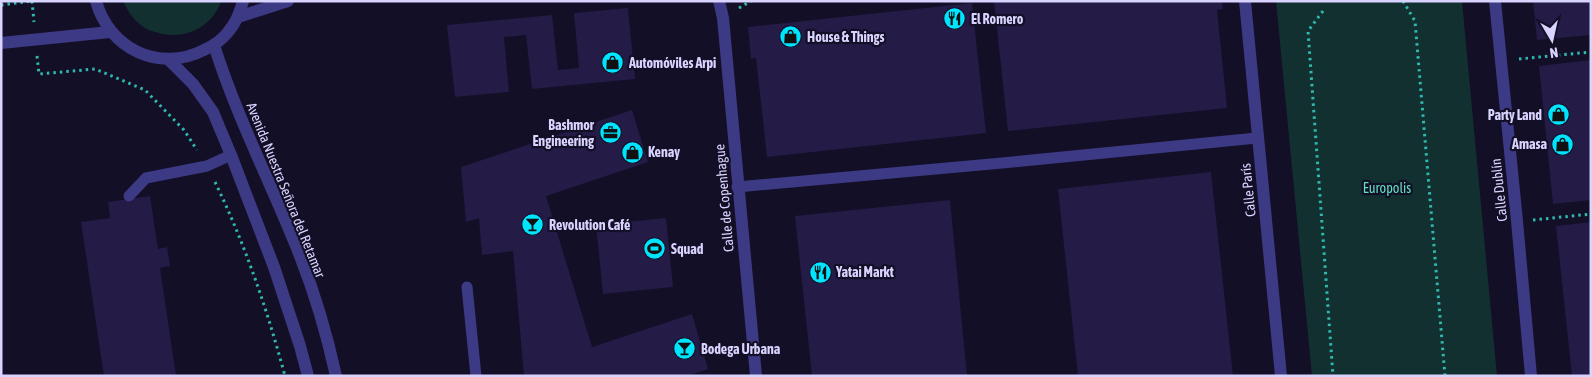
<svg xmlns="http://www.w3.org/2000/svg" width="1592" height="377" font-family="'Asap Condensed',sans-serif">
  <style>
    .green { fill: #12302f }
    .building { fill: #241b47 }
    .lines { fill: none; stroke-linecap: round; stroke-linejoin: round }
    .path { stroke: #2fb8b0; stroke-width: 3; stroke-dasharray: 2.5 4; stroke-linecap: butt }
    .service { stroke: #3d3a85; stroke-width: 11 }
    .minor { stroke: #3d3a85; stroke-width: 12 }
    .labels { text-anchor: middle; stroke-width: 4.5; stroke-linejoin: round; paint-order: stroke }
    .poi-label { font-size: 14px; font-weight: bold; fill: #d9d4ff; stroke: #130f26; text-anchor: start }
    .park-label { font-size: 14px; fill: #5fe0c0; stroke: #130f26 }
    .street-label { font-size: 14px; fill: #d9d4ff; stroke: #130f26 }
  </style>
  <rect width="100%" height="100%" fill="#130f26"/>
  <g class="green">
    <path d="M123,1H221C212,29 182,41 155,32C152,31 148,30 145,28C134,21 129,13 123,1Z"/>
    <polygon points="1276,1 1462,1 1497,376 1312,376"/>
  </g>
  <g class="building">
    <polygon points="994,1 1222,1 1223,9 1217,10 1227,108 1008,131"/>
    <polygon points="1533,1 1591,1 1591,35 1537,40"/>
    <polygon points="972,3 986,133 767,157 756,58 751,59 748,27"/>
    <polygon points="628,8 635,79 532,89 526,35 504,37 509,92 455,97 447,25 552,15 558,70 579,68 574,13"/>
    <polygon points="1591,60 1591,200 1553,204 1539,66"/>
    <polygon points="632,110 648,162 546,196 592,347 692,314 708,369 687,376 524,376 513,251 482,255 479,218 466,222 461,167"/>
    <polygon points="1211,172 1233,376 1078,376 1058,189"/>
    <polygon points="150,196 158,249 167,247 170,266 160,268 176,376 104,376 81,222 110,218 108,202"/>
    <polygon points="950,200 967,376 812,376 795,216"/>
    <polygon points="666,218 673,287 603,294 596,225"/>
    <polygon points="1591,222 1591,376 1572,376 1556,226"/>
  </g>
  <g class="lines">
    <g class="path">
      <polyline points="32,1 34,22"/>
      <polyline points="1403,1 1415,21 1445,376"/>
      <polyline points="1,5 32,1"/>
      <polyline points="739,8 751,1"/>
      <polyline points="1323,11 1308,31 1333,376"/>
      <polyline points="37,56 39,74 95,69 145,90 184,130 197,150"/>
      <polyline points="1519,59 1591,52"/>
      <path d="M215,182C245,244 267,309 285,376"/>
      <polyline points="1533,220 1591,214"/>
    </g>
    <g class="service">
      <polyline points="737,187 1002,163 1257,138"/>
      <polyline points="129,196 146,178 207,166 231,155"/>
      <polyline points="467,287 476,376"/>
    </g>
    <g class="minor">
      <path d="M96,1C109,49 159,73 204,50C213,46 222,40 228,32C236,23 240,13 243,1"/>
      <polyline points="719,1 723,18 756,376"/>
      <polyline points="1245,1 1281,376"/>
      <polyline points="1495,1 1517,221 1531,376"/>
      <polyline points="238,17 288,1"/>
      <polyline points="1,43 110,32"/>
      <path d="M214,45C237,118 272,185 300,256C315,294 327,335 336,376"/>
      <polyline points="169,60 193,84 213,112 231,155 274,267 300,346 308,376"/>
    </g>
  </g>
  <defs>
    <symbol id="restaurant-disc" viewBox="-11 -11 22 22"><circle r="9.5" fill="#00e5ff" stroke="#130f26"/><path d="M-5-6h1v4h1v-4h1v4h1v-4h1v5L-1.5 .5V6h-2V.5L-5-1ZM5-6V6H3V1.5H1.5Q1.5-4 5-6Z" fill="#111"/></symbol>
    <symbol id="shop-disc" viewBox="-11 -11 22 22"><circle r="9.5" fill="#00e5ff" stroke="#130f26"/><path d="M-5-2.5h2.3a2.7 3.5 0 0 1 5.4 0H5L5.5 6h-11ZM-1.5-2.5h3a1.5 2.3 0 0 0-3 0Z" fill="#111"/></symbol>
    <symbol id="office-disc" viewBox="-11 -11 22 22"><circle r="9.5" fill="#00e5ff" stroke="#130f26"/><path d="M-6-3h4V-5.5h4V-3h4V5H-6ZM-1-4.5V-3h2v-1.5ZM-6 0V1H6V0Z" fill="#111"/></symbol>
    <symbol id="bar-disc" viewBox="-11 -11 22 22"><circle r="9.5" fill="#00e5ff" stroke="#130f26"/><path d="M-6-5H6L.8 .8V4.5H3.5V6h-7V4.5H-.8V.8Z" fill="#111"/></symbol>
    <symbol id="stadium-disc" viewBox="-11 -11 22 22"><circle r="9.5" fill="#00e5ff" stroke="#130f26"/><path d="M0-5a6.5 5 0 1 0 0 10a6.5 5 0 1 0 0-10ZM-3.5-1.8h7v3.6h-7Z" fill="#111"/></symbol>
  </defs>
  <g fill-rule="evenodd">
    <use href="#restaurant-disc" x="942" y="6" width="25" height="25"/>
    <use href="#shop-disc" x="778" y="24" width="25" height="25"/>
    <use href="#shop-disc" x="600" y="50" width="25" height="25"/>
    <use href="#shop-disc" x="1546" y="102" width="25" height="25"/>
    <use href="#office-disc" x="598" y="120" width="25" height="25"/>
    <use href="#shop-disc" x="1550" y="132" width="25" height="25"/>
    <use href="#shop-disc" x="620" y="140" width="25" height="25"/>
    <use href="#bar-disc" x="520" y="212" width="25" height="25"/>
    <use href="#stadium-disc" x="642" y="236" width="25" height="25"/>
    <use href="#restaurant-disc" x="808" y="260" width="25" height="25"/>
    <use href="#bar-disc" x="672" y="336" width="25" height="25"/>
  </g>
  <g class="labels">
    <g class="poi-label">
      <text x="971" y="24">El Romero</text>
      <text x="807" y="42">House &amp; Things</text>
      <text x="629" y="68">Automóviles Arpi</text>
      <text x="1542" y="120" text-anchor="end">Party Land</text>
      <text x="594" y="130" text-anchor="end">Bashmor<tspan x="594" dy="16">Engineering</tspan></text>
      <text x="1547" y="149" text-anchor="end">Amasa</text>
      <text x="648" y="157">Kenay</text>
      <text x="549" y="230">Revolution Café</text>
      <text x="671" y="254">Squad</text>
      <text x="836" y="277">Yatai Markt</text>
      <text x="701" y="354">Bodega Urbana</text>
    </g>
    <g class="park-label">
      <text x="1387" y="193">Europolis</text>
    </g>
    <g class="street-label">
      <text transform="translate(286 190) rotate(68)" y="5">Avenida Nuestra Señora del Retamar</text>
      <text transform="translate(1248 190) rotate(-96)" y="5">Calle París</text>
      <text transform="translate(1499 190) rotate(-96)" y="5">Calle Dublín</text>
      <text transform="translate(724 198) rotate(-95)" y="5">Calle de Copenhague</text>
    </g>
  </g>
  <rect width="1592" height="377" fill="none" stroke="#d9d4ff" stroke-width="5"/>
  <g transform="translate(1552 40) rotate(171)" stroke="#130f26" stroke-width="4" paint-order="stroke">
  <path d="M0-4L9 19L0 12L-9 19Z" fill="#d9d4ff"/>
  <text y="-8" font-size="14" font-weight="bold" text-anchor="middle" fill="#d9d4ff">N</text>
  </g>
</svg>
